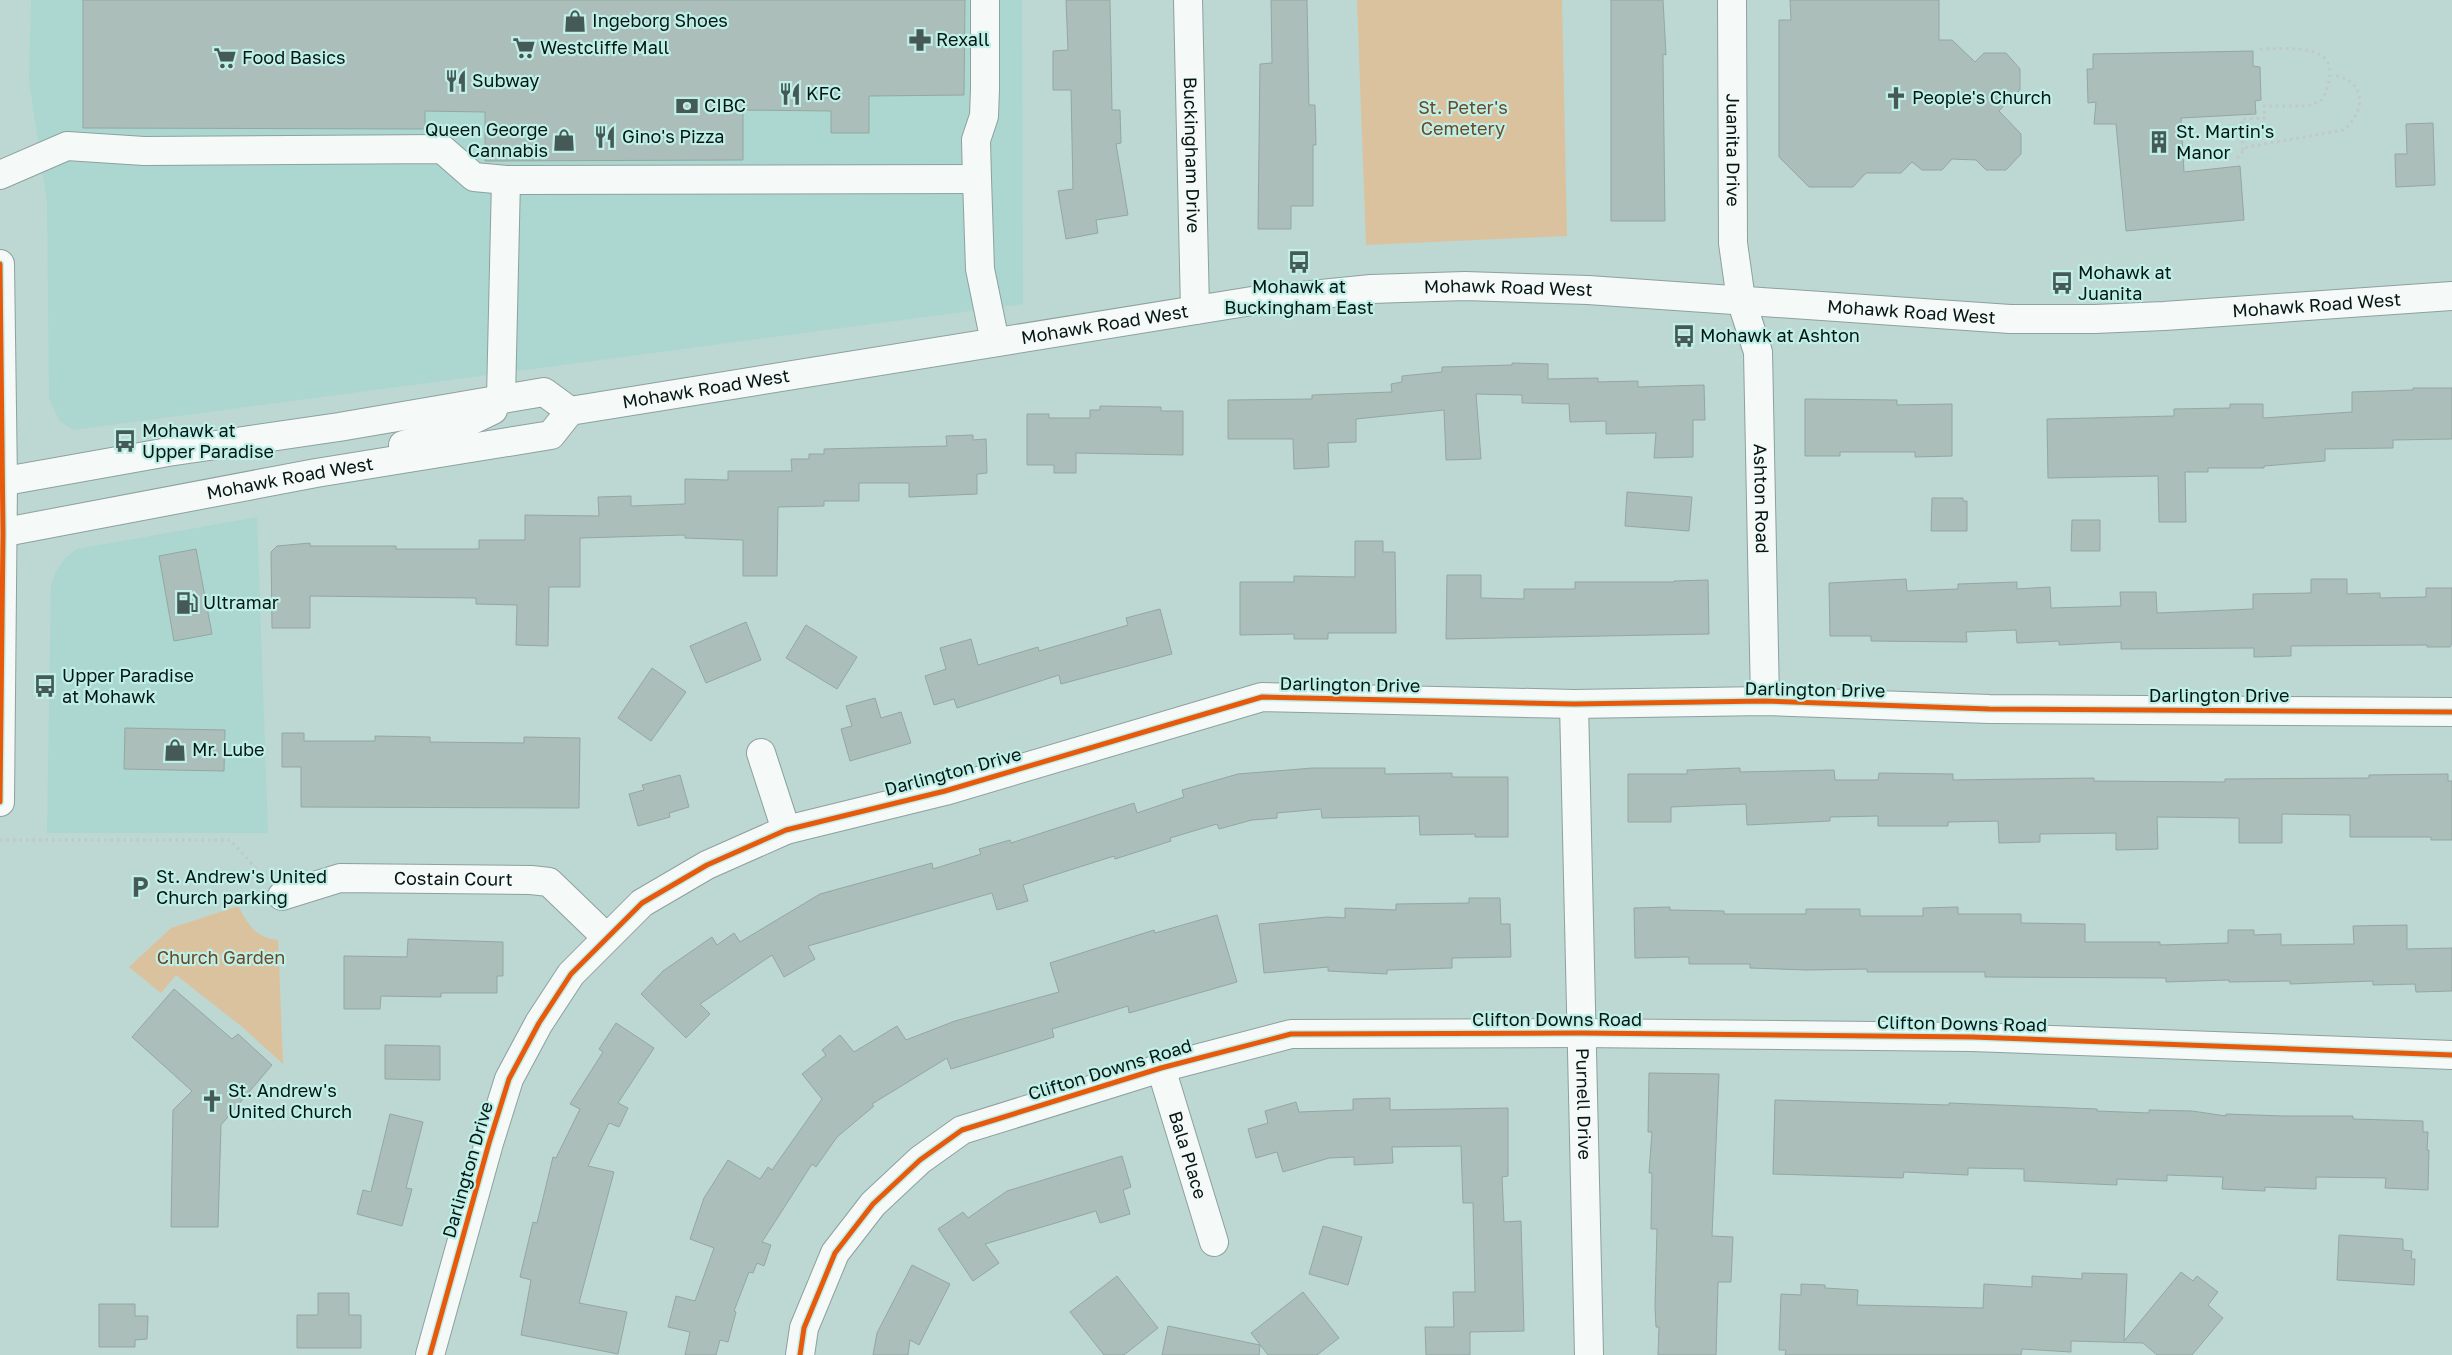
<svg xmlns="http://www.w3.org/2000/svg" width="2452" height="1355" font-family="'Golos Text',sans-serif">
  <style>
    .built { fill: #abd7d0 }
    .green { fill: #dbc29e }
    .building { fill: #abbeb9; stroke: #94a7a2 }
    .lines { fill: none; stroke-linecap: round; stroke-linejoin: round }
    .minor-casing { stroke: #8da19e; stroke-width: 30 }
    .major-casing { stroke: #8da19e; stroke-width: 30 }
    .path { stroke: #c0c9c7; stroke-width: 3; stroke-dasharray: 2.5 4; stroke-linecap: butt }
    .minor { stroke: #f5f9f8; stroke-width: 28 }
    .major { stroke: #f5f9f8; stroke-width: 28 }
    .cycleway-casing { stroke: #bfefe7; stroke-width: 8 }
    .cycleway { stroke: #e8590c; stroke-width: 5 }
    .labels { text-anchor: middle; stroke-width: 4.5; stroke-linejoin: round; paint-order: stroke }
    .poi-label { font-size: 18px; fill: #051714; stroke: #bfefe7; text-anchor: start }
    .park-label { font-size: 18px; fill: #6d4824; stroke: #bfefe7 }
    .street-label { font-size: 18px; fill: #051714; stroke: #bfefe7 }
  </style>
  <rect width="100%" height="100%" fill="#bdd7d3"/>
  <g class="built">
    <polygon points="31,0 1022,0 1023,304 73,430 59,420 49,398 47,202 29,80"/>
    <polygon points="257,517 268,833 47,833 51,585 56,571 65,558 77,549"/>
  </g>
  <g class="green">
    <polygon points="1357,0 1562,0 1567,236 1366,245"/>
    <path d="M238,906C248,924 255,938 278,940L283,1064L241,1026L176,975L161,993L129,967L171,928Z"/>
  </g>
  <g class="building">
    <polygon points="83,0 965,0 964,95 869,96 869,133 831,133 831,111 743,110 743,160 485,161 485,112 425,111 425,129 83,128"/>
    <polygon points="1066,0 1110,0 1112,110 1120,110 1121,143 1116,144 1128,215 1096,220 1098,233 1066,239 1058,191 1073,189 1071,90 1053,90 1053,51 1068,50"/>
    <polygon points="1271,0 1307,0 1309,105 1315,105 1316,145 1313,145 1313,206 1291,206 1291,229 1258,229 1260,64 1272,63"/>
    <polygon points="1611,0 1663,0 1666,55 1663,54 1663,60 1665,221 1611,221"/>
    <polygon points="1790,0 1939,0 1939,40 1952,40 1975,62 1984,53 2006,53 2020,69 2020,90 1999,111 2021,134 2021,154 2006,170 1986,170 1976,160 1952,159 1942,170 1922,170 1912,162 1901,173 1866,173 1853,187 1809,187 1779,157 1779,20 1791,20"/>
    <polygon points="2253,51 2253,66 2260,67 2261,100 2255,101 2256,114 2181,118 2184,172 2240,166 2244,220 2126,231 2116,124 2094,124 2096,102 2088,103 2087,69 2093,69 2093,54"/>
    <polygon points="2433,123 2435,185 2396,187 2395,154 2407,154 2406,124"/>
    <polygon points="1512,363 1548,364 1548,379 1598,378 1598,382 1638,381 1638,387 1704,385 1705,420 1693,420 1693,457 1654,458 1656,433 1606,434 1606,421 1570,422 1569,404 1522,403 1522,395 1476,394 1481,459 1446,460 1444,410 1356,419 1356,442 1328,443 1329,467 1294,469 1293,439 1228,439 1228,400 1312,399 1312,395 1392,392 1391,384 1402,382 1402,376 1442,372 1442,367 1512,365"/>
    <polygon points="2413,388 2452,388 2452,439 2393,440 2393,448 2325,449 2325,461 2264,466 2264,468 2208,468 2208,472 2185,472 2186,522 2159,522 2158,476 2048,478 2047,419 2174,416 2174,409 2230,408 2230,404 2263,404 2263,418 2352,412 2352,392 2413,390"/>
    <polygon points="1805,399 1897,400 1897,405 1952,404 1952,456 1915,457 1915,452 1840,452 1840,456 1805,456"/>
    <polygon points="1100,406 1161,407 1161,411 1183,411 1183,455 1076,453 1076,473 1054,473 1054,465 1027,465 1027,414 1049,414 1049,418 1090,418 1090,410 1100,410"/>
    <polygon points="973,435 973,440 986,439 987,473 977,474 977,494 909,497 909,483 859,483 859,501 824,501 824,506 778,507 777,576 743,576 743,540 685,538 685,535 580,538 580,587 549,587 548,646 516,645 517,605 476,604 476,598 310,596 310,628 272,628 271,552 277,546 310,543 310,546 396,546 396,549 479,549 479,540 525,540 525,515 599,516 598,497 631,496 631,506 685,504 685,479 728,480 728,471 792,471 791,459 809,459 809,454 824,454 824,449 947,446 946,436"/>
    <polygon points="1627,492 1692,497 1689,531 1625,526"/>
    <polygon points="1932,498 1963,498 1963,501 1967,501 1967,531 1931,531"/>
    <polygon points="2072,520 2100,520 2100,551 2071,551"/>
    <polygon points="1355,541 1383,541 1383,552 1395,552 1396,633 1328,633 1328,639 1294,639 1294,634 1240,635 1240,582 1294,582 1294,576 1355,577"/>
    <polygon points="196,549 212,634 174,641 159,556"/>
    <polygon points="1447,575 1481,575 1481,598 1524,599 1524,589 1575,589 1575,582 1674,582 1674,581 1708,580 1709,634 1446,639"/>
    <polygon points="1906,579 1907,591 1958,589 1958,584 2017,582 2017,589 2050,587 2051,608 2121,606 2120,592 2156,592 2157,613 2253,609 2253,594 2311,593 2311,579 2347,579 2347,594 2380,593 2380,598 2426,597 2426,588 2452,588 2452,643 2450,647 2427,647 2427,645 2291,646 2291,656 2254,657 2254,648 2121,649 2121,642 2059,645 2059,641 2017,643 2016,630 1966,632 1967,642 1871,641 1871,636 1830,636 1829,583"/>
    <polygon points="1160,609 1172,654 1061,684 1059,675 957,708 954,699 934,705 925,676 946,669 940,648 971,639 978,665 1038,647 1039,651 1128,625 1126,618"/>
    <polygon points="746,622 761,660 706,683 690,646"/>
    <polygon points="806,625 857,657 837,689 786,658"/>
    <polygon points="652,668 686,692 651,741 618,718"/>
    <polygon points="875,698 881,718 901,712 911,743 850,761 841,729 852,726 846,706"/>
    <polygon points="125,728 225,730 224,771 124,769"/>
    <polygon points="282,733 304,733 304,741 375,741 375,736 430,737 430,742 524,743 524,737 580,738 579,808 301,807 301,767 282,767"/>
    <polygon points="1313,768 1385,768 1385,774 1452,773 1452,777 1508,777 1508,837 1475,837 1475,834 1420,835 1419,816 1322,818 1321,809 1277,813 1277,818 1252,820 1219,829 1217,824 1170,838 1171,841 1115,859 1114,856 1023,885 1028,901 997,910 992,893 808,946 815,959 784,977 772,955 700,1004 710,1014 686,1038 641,994 663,971 712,937 717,945 734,933 740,942 820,894 932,863 933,869 981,854 979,849 1010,840 1011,843 1134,803 1137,813 1184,797 1182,790 1238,774"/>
    <polygon points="1740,768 1740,772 1834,770 1835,780 1878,780 1879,773 1953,774 1953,780 2094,778 2094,781 2225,782 2225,779 2369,778 2369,775 2448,774 2448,781 2452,781 2452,840 2431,840 2431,837 2350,837 2350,815 2282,814 2282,843 2239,843 2239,818 2157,817 2158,849 2116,850 2116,833 2040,834 2040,842 1999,843 1998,821 1948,822 1948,826 1878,826 1878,816 1830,817 1830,821 1747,825 1746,804 1671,807 1671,822 1628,822 1628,774 1687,774 1687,770"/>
    <polygon points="680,775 689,807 669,813 670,817 638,826 629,794 644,790 642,785"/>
    <polygon points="1469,898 1500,898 1501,924 1510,924 1511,957 1452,958 1452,968 1387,970 1387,974 1328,971 1328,967 1264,973 1259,924 1327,917 1345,918 1345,908 1396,910 1396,904 1469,903"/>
    <polygon points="1670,907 1670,910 1724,911 1724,914 1806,914 1806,909 1860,909 1860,916 1923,916 1923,908 1958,907 1958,914 2021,914 2021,923 2085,924 2085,942 2160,942 2160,945 2228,943 2228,930 2254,930 2254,935 2281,934 2281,945 2354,944 2353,926 2407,925 2407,949 2452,948 2452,991 2416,992 2415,984 2373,985 2373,981 2290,984 2290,981 2229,982 2229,980 2166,982 2166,978 1985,977 1985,972 1867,972 1867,969 1807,970 1750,968 1750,964 1689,964 1689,957 1635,958 1634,908"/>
    <polygon points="1217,915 1237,982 1129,1013 1128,1006 1052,1029 1054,1037 951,1069 947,1058 872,1104 874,1106 837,1137 816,1167 812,1164 762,1242 771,1245 764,1266 757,1263 753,1273 749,1272 734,1311 736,1312 728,1342 720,1340 716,1355 685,1355 690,1332 668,1327 676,1296 695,1301 714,1248 690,1239 704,1198 728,1160 760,1179 768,1167 772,1170 822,1099 802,1074 826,1055 822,1050 840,1035 854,1052 897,1026 906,1040 955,1021 1059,992 1050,963 1154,930 1155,933"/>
    <polygon points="408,939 503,942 503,976 497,976 497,993 441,993 441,997 381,996 380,1009 344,1009 344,956 407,957"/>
    <polygon points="174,989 232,1039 238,1034 272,1065 221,1125 218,1227 171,1227 173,1110 192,1091 132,1037"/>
    <polygon points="616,1023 654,1048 618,1103 628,1108 619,1127 609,1123 588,1166 614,1172 579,1303 627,1312 618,1354 521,1335 531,1280 520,1277 533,1222 537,1223 553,1157 556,1158 580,1109 570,1104 603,1052 599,1049"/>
    <polygon points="385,1045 440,1046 440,1080 385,1079"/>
    <polygon points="1649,1073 1719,1074 1712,1236 1733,1237 1731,1282 1718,1282 1716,1355 1658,1355 1659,1327 1656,1327 1655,1306 1657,1229 1651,1229 1652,1173 1649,1173 1652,1132 1648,1132"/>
    <polygon points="1390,1098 1390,1110 1508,1108 1508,1176 1502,1177 1504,1222 1521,1221 1524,1331 1470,1332 1470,1355 1426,1355 1425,1327 1454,1327 1453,1292 1475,1292 1473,1203 1463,1203 1461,1146 1392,1147 1393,1163 1354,1165 1354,1157 1329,1158 1283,1172 1277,1152 1256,1158 1248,1129 1268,1123 1265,1111 1296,1102 1299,1112 1353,1110 1353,1099"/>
    <polygon points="1775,1100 1949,1105 1949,1103 2097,1109 2097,1111 2149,1113 2149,1110 2192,1111 2226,1116 2226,1114 2284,1116 2353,1116 2353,1119 2423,1121 2423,1132 2428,1132 2427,1150 2429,1150 2428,1190 2385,1188 2386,1178 2316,1177 2316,1189 2265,1187 2265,1191 2222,1189 2223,1177 2167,1175 2167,1181 2117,1179 2117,1185 2024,1181 2024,1169 1968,1168 1968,1175 1904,1172 1903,1178 1773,1174"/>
    <polygon points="390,1114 423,1122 406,1188 412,1189 402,1226 357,1214 363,1190 371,1192"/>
    <polygon points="1122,1156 1131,1187 1123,1190 1130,1214 1100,1223 1096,1211 985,1244 999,1263 973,1281 938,1229 963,1212 968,1218 1007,1191"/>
    <polygon points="1323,1226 1362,1237 1348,1285 1309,1274"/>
    <polygon points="2339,1235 2403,1239 2403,1250 2412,1251 2411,1259 2415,1259 2414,1285 2337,1280"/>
    <polygon points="912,1265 950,1284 919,1345 910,1340 908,1355 873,1355 877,1333"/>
    <polygon points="2181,1272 2193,1281 2197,1276 2218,1292 2208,1305 2223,1318 2192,1355 2157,1355 2143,1343 2071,1341 2071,1352 2022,1349 2021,1355 1785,1355 1786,1350 1779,1350 1781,1294 1801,1295 1801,1284 1825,1285 1825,1288 1858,1290 1857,1305 1983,1308 1984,1284 2032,1287 2032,1276 2082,1279 2082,1273 2127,1274 2124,1341"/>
    <polygon points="1117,1276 1158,1328 1124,1355 1104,1355 1070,1312"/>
    <polygon points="1303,1292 1339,1338 1317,1355 1268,1355 1251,1333"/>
    <polygon points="318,1293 349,1293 349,1315 361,1315 361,1348 297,1348 297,1315 318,1315"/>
    <polygon points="99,1304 135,1304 135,1316 148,1316 147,1339 135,1340 135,1347 99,1347"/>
    <polygon points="1168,1326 1260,1345 1259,1355 1162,1355"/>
  </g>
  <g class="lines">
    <defs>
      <g id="minor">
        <polyline points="985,0 985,89 984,116 976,140 977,179 980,269 995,342"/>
        <path id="s1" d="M1188,0L1195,310"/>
        <path id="s2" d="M1732,0L1733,243L1741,300L1758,352L1765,701"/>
        <polyline points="0,175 67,146 144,151 442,149 474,177 506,180 977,179"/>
        <polyline points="0,264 3,482"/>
        <polyline points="501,398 506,180"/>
        <path id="s3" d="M1574,704L1589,1355"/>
        <polyline points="761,753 786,830"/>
        <path id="s4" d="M282,896L340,878L531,880L549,882L606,937"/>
        <path id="s5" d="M1161,1068L1214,1242"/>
        <polyline points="430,1355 489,1143 509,1079 539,1023 571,974 642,903 707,865 786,830 945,791 1262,697 1574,704 1765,701 1989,709 2452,712"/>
        <polyline points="800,1355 804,1328 835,1253 873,1204 920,1160 962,1130 1161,1068 1291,1034 1580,1033 1972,1037 2452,1055"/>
      </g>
      <g id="major">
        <polyline points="403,445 454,429 493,410"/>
        <polyline points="0,482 168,452 339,427 544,392 570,411"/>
        <path id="s6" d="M0,533L316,473L551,435L570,411L1252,301L1371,289L1465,286L1588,290L2010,319H2095L2164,316L2452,296"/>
        <polyline points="0,802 3,482"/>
      </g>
    </defs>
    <use href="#minor" class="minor-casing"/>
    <use href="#major" class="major-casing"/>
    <g class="path">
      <path d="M2243,150L2242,119L2265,118L2264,106H2308L2322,100C2351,40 2294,49 2256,49"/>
      <path d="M2237,158L2247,147L2344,130C2367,110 2366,80 2332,75"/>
      <polyline points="0,840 230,840 263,876"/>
    </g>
    <use href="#minor" class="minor"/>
    <use href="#major" class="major"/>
    <defs>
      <g id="cycleway">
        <polyline points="0,264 3,533 0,802"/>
        <polyline points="430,1355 489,1143 509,1079 539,1023 571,974 642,903 707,865 786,830 945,791 1262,697 1574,704 1765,701 1989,709 2452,712"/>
        <polyline points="800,1355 804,1328 835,1253 873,1204 920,1160 962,1130 1161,1068 1291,1034 1580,1033 1972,1037 2452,1055"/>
      </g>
    </defs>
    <use href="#cycleway" class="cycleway-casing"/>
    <use href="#cycleway" class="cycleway"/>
  </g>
  <defs>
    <symbol id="shop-bare" viewBox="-9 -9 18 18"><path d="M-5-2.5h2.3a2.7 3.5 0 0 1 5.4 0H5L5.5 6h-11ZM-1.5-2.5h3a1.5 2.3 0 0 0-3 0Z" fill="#455a57" stroke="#bfefe7" stroke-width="2.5" paint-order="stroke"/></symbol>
    <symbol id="pharmacy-bare" viewBox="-9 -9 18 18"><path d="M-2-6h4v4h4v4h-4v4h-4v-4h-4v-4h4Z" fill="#455a57" stroke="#bfefe7" stroke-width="2.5" paint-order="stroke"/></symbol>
    <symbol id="supermarket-bare" viewBox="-9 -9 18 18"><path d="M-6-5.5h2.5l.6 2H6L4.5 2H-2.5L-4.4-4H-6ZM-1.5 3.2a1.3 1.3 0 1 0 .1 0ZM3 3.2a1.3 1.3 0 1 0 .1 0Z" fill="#455a57" stroke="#bfefe7" stroke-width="2.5" paint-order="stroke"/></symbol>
    <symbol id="restaurant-bare" viewBox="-9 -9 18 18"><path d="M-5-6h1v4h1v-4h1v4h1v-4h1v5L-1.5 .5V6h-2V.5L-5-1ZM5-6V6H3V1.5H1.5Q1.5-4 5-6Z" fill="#455a57" stroke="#bfefe7" stroke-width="2.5" paint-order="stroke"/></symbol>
    <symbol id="church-bare" viewBox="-9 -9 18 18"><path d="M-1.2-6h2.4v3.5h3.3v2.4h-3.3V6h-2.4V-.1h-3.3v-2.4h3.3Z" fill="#455a57" stroke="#bfefe7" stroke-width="2.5" paint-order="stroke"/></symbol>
    <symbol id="bank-bare" viewBox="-9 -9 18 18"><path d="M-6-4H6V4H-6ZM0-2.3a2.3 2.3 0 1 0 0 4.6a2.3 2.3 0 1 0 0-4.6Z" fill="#455a57" stroke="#bfefe7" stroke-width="2.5" paint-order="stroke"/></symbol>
    <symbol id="building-bare" viewBox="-9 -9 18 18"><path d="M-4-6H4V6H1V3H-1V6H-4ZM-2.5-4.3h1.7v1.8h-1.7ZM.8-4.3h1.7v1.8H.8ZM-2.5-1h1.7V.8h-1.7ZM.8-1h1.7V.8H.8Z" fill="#455a57" stroke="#bfefe7" stroke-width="2.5" paint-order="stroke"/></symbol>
    <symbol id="bus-bare" viewBox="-9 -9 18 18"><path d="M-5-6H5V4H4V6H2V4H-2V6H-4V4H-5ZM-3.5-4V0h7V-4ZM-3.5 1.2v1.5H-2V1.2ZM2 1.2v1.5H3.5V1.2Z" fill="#455a57" stroke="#bfefe7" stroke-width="2.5" paint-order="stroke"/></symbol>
    <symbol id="fuel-bare" viewBox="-9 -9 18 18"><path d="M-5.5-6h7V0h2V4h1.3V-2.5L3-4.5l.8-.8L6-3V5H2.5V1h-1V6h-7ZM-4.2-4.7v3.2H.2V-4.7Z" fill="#455a57" stroke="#bfefe7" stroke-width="2.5" paint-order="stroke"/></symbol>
    <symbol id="parking-bare" viewBox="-9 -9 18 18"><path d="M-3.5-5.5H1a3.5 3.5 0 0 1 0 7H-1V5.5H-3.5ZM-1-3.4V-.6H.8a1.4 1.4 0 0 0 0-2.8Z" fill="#455a57" stroke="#bfefe7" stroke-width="2.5" paint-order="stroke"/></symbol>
  </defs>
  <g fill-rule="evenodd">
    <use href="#shop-bare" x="559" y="5" width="32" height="32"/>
    <use href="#pharmacy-bare" x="904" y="24" width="32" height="32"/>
    <use href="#supermarket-bare" x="508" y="32" width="32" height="32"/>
    <use href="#supermarket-bare" x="209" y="42" width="32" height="32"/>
    <use href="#restaurant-bare" x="440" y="65" width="32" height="32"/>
    <use href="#restaurant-bare" x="774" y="78" width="32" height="32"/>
    <use href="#church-bare" x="1880" y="82" width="32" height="32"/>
    <use href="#bank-bare" x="671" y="90" width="32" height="32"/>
    <use href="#restaurant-bare" x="589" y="121" width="32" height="32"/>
    <use href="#shop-bare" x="548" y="124" width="32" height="32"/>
    <use href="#building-bare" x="2143" y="126" width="32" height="32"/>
    <use href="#bus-bare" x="1283" y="246" width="32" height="32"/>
    <use href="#bus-bare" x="2046" y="267" width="32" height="32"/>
    <use href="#bus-bare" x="1668" y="320" width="32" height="32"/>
    <use href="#bus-bare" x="109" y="425" width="32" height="32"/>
    <use href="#fuel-bare" x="171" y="587" width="32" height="32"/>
    <use href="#bus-bare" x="29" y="670" width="32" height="32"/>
    <use href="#shop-bare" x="159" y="734" width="32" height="32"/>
    <use href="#parking-bare" x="124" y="871" width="32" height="32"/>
    <use href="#church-bare" x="196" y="1085" width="32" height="32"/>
  </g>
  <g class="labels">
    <g class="poi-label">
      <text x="592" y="27">Ingeborg Shoes</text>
      <text x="936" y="46">Rexall</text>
      <text x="540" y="54">Westcliffe Mall</text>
      <text x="242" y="64">Food Basics</text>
      <text x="472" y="87">Subway</text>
      <text x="806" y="100">KFC</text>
      <text x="1912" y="104">People's Church</text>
      <text x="704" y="112">CIBC</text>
      <text x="548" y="136" text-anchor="end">Queen George<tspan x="548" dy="21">Cannabis</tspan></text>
      <text x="2176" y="138">St. Martin's<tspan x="2176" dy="21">Manor</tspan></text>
      <text x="622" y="143">Gino's Pizza</text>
      <text x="2078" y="279">Mohawk at<tspan x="2078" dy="21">Juanita</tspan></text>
      <text x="1299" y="293" text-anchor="middle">Mohawk at<tspan x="1299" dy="21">Buckingham East</tspan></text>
      <text x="1700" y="342">Mohawk at Ashton</text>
      <text x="142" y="437">Mohawk at<tspan x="142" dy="21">Upper Paradise</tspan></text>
      <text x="203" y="609">Ultramar</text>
      <text x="62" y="682">Upper Paradise<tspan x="62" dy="21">at Mohawk</tspan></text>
      <text x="192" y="756">Mr. Lube</text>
      <text x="156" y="883">St. Andrew's United<tspan x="156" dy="21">Church parking</tspan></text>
      <text x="228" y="1097">St. Andrew's<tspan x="228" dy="21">United Church</tspan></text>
    </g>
    <g class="park-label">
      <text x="1463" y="114">St. Peter's<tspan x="1463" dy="21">Cemetery</tspan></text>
      <text x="221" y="964">Church Garden</text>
    </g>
    <g class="street-label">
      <text dy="6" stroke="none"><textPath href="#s2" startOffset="150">Juanita Drive</textPath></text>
      <text dy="6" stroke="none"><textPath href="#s1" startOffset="155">Buckingham Drive</textPath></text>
      <text dy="6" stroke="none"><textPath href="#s6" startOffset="1538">Mohawk Road West</textPath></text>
      <text dy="6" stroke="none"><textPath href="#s6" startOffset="2348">Mohawk Road West</textPath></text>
      <text dy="6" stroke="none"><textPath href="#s6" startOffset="1942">Mohawk Road West</textPath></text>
      <text dy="6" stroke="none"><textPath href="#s6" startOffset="1132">Mohawk Road West</textPath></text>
      <text dy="6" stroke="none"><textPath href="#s6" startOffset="728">Mohawk Road West</textPath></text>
      <text dy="6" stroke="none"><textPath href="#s6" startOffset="295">Mohawk Road West</textPath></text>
      <text dy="6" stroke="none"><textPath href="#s2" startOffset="502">Ashton Road</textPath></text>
      <text transform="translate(1350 685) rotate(1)" y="6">Darlington Drive</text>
      <text transform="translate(1815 690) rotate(1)" y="6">Darlington Drive</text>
      <text x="2219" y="702">Darlington Drive</text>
      <text transform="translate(953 772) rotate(-15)" y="6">Darlington Drive</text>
      <text dy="6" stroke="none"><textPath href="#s4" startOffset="174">Costain Court</textPath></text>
      <text x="1557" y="1026">Clifton Downs Road</text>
      <text transform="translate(1962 1024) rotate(1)" y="6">Clifton Downs Road</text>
      <text transform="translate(1110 1070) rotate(-17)" y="6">Clifton Downs Road</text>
      <text dy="6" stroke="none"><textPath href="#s3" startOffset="400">Purnell Drive</textPath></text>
      <text dy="6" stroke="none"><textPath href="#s5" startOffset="91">Bala Place</textPath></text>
      <text transform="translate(468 1170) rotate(-74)" y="6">Darlington Drive</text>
    </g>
  </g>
</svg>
